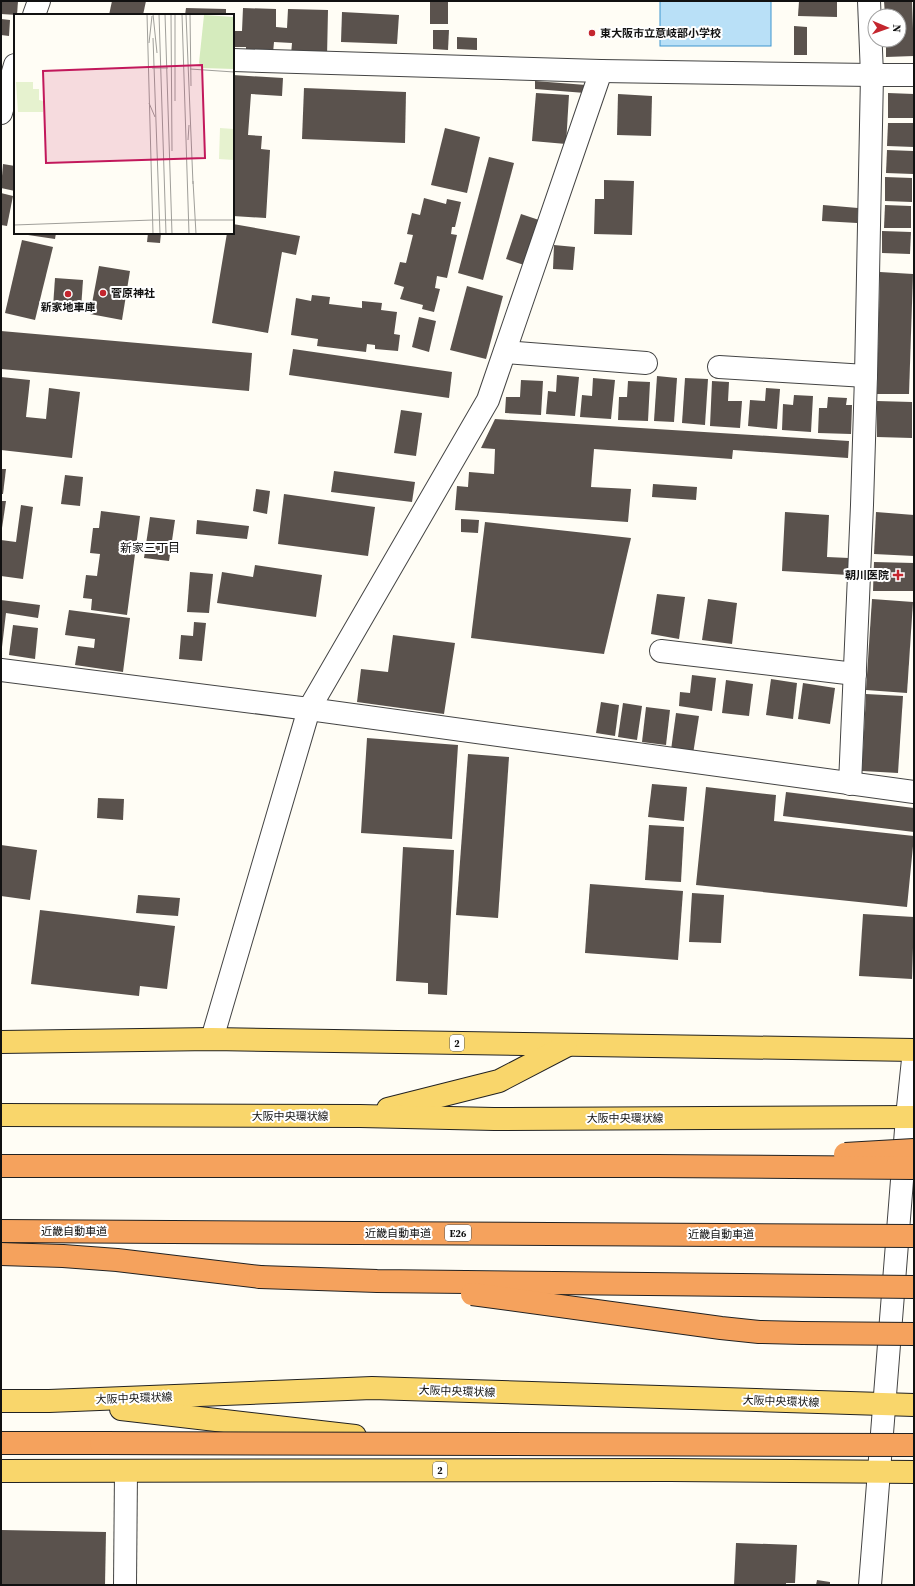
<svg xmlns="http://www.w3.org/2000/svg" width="915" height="1586" font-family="'Source Serif 4','Noto Sans JP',serif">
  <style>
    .water { fill: #b9e0f7; stroke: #3f96cf }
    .building { fill: #5a524d }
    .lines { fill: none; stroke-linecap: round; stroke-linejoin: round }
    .minor-casing { stroke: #444; stroke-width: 24 }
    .major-casing { stroke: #222; stroke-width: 24 }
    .highway-casing { stroke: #222; stroke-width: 24 }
    .minor { stroke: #fff; stroke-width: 22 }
    .major { stroke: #f9d66b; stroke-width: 22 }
    .highway { stroke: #f5a25d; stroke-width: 22 }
    .highway-bridge-casing { stroke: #222; stroke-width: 24; stroke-linecap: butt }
    .highway-bridge { stroke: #f5a25d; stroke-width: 22 }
    .poi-dot { fill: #c4262e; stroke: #fff; stroke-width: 1.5 }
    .labels { text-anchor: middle; stroke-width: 4; stroke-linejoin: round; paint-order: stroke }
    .shield { fill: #fff; stroke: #585858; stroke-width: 1 }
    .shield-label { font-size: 10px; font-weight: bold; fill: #111 }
    .poi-label { font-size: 11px; font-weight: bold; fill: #111; stroke: #fff; text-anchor: start }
    .street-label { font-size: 11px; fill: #111; stroke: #fff }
    .neighbourhood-label { font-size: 12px; fill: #111; stroke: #fff }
    .inset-road { fill: none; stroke: #a09f9a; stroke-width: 1 }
    .view { fill: #c2185b; fill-opacity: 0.15; stroke: #c2185b; stroke-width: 2 }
    .inset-edge { fill: none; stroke: #111; stroke-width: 2 }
  </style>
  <rect width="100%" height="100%" fill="#fffdf5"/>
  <rect class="water" x="660" y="1" width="111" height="45"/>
  <g class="building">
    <polygon points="1,1 18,1 17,15 1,14"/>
    <polygon points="112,1 146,1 143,15 109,15"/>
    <rect x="430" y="1" width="18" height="23"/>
    <polygon points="799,1 837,1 837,17 798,16"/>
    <polygon points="884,1 912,1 914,56 886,57 886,40 899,40 899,16 885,16"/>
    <polygon points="186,8 226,9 226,15 185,15"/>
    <polygon points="243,8 276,9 276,27 287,28 288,9 328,10 327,57 291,55 292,43 274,42 273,53 246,53 246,47 233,47 233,31 242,31"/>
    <polygon points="342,12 399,15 397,44 341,42"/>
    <polygon points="1,19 10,20 9,36 1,35"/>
    <polygon points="794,26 807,27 807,55 794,55"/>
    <polygon points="433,30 449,30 448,50 433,49"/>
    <polygon points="457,37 477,38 477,50 457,49"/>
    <polygon points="233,75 283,78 282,96 251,94 248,135 262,136 261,149 270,150 266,218 233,216"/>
    <polygon points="535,81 586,85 585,93 535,89"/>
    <polygon points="304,88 406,92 405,143 302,139"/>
    <polygon points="536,93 569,95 566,144 532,141"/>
    <polygon points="888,93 914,94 914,118 888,118"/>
    <polygon points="618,94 652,96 651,136 617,135"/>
    <polygon points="888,123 914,123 914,147 887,146"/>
    <polygon points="445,128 480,137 467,193 431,185"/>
    <polygon points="887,150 913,151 913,174 886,173"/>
    <polygon points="489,157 514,163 483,280 458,273"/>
    <polygon points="3,164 15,166 15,191 1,188"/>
    <polygon points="885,177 912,178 912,202 885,201"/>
    <polygon points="604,180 634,181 632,235 594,234 595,199 604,199"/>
    <polygon points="1,193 13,196 7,226 1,225"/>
    <polygon points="424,198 446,204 447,199 461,202 455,227 452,227 451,234 457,235 447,278 437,276 435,288 440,289 434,312 422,309 423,305 400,299 404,287 394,284 400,262 406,263 413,235 407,234 412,213 420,215"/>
    <polygon points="823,205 858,208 857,223 822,221"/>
    <polygon points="885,205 911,206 911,228 884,228"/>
    <polygon points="521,214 539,220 524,265 506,259"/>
    <polygon points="233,224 300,236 296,255 282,252 268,333 212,323 227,233 233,233"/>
    <polygon points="882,231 911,232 910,254 882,253"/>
    <polygon points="29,233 56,233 55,239 28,235"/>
    <polygon points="148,233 161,233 160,243 147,242"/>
    <polygon points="22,240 53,247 35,320 5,313"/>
    <polygon points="554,245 575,247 573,270 553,269"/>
    <polygon points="99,266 130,271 122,320 90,314"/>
    <polygon points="880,272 913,274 909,394 877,394"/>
    <polygon points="55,278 83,280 81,309 53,307"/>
    <polygon points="467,286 503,296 486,359 450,350"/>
    <polygon points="312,295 330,297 329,304 362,308 362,301 382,303 381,310 397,312 394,334 400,335 398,351 375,349 375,345 367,344 366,352 317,346 318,339 291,335 296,298 311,301"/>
    <polygon points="419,317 436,321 429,352 412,347"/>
    <polygon points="1,331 252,353 249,391 1,369"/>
    <polygon points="293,349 452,372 449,398 289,375"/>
    <polygon points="557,375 579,377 575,416 546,414 548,391 556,392"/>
    <polygon points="657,376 677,378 674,422 654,421"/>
    <polygon points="1,377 30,380 26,417 46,419 49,388 80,392 72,458 1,450"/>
    <polygon points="593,378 615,380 611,419 580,417 582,395 592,396"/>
    <polygon points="685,378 708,379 705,425 682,423"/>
    <polygon points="521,380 543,381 541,415 505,413 506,397 520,397"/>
    <polygon points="628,381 650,382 648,421 618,420 619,397 627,397"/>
    <polygon points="712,381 729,382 728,401 742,401 740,428 710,426"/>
    <polygon points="766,388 780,389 777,429 748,426 750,400 765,401"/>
    <polygon points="794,395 813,396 811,432 782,430 783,404 793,405"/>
    <polygon points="828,397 847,398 846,405 852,405 851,434 818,433 819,408 827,408"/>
    <polygon points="877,401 912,402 912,438 877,437"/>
    <polygon points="401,410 422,413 416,456 394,453"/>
    <polygon points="495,419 849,441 848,458 733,450 732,459 594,449 591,487 631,489 628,522 455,510 457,486 468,487 469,472 494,474 495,449 481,448"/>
    <polygon points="1,469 6,469 3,494 1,494"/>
    <polygon points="334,471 415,482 412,502 331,492"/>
    <polygon points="65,475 83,477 80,506 61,504"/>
    <polygon points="653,484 697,487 696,500 652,497"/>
    <polygon points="256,489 270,491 267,514 253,511"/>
    <polygon points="284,494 375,507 368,556 278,544"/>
    <polygon points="1,501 6,501 2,528 1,528"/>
    <polygon points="21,505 33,507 23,579 1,576 1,540 16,542"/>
    <polygon points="101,511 140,516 127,615 91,610 92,599 83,598 86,575 97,576 100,554 90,553 93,528 99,528"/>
    <polygon points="785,512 829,515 827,557 849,558 848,575 782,571"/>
    <polygon points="876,512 914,515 914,556 874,554"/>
    <polygon points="150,517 175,520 169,561 144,558"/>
    <polygon points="461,519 479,520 478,533 461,532"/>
    <polygon points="197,520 249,526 247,539 196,534"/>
    <polygon points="485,522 631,538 604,654 471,638"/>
    <polygon points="874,562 914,563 914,591 873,591"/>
    <polygon points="255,565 322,575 316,617 217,603 222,572 253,577"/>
    <polygon points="190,572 213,574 209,613 187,612"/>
    <polygon points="657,594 685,597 679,639 651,634"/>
    <polygon points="708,599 737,603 732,644 702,640"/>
    <polygon points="872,599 913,602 907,693 866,690"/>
    <polygon points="1,600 40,605 38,618 6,613 2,647"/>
    <polygon points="69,610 130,618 123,672 75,665 78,646 94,648 95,639 65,635"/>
    <polygon points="194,622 206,623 202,661 179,659 181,635 193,636"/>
    <polygon points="13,625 38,628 35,659 9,655"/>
    <polygon points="393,635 455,643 444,714 357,702 361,669 388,672"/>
    <polygon points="692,675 716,678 712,711 679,706 680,692 690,693"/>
    <polygon points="771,679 797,683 793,719 766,715"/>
    <polygon points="726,680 753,684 749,716 722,713"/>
    <polygon points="803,683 835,688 830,724 798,719"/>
    <polygon points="866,694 903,696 898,773 862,771"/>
    <polygon points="601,702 619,705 615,736 596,733"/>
    <polygon points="623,703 642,706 637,740 618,737"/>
    <polygon points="646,707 670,710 666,745 642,742"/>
    <polygon points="676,713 699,716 693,754 671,750"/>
    <polygon points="367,738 458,745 452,839 361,833"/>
    <polygon points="468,754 509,757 498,918 456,915"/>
    <polygon points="652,784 687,787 684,821 648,817"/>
    <polygon points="706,787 776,795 774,821 914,836 907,907 696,885"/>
    <polygon points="786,792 914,808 914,832 783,816"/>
    <polygon points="98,798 124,799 123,820 97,818"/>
    <polygon points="649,825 684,827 681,882 645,880"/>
    <polygon points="1,845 37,850 30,900 1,896"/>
    <polygon points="403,847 454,850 447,995 428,994 428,983 396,981"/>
    <polygon points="590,884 683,891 678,960 585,953"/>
    <polygon points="692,893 724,895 721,943 689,942"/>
    <polygon points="138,895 180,898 178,916 136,913"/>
    <polygon points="40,910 175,926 167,989 140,986 139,996 31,984"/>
    <polygon points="863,914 914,917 912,979 859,976"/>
    <polygon points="1,1530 106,1532 105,1585 1,1585"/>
    <polygon points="736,1543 797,1545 795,1583 786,1583 786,1585 734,1585"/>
    <polygon points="817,1580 830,1582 830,1585 816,1585"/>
  </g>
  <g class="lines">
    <defs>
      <g id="minor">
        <polyline points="34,15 39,1"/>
        <polyline points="233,60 601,71 872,75 914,75"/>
        <polyline points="1,113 15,65"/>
        <polyline points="505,352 646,363"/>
        <polyline points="719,367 866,376"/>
        <polyline points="661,651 855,674"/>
        <polyline points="1,670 309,709 914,792"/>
        <polyline points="850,784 862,505 866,376 872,75 869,1"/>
        <polyline points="212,1039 309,709 488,400 601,71"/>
        <polyline points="125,1585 126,1471"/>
        <polyline points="870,1585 907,1117 914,1050"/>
      </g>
      <g id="major">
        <polyline points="1,1042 212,1039 914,1050"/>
        <polyline points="388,1109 499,1081 566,1046"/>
        <polyline points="1,1115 360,1116 494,1119 914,1117"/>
        <polyline points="1,1401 49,1401 372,1388 914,1405"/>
        <polyline points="121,1409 355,1436"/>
        <polyline points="1,1471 670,1470 914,1472"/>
      </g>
      <g id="highway">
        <polyline points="1,1254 63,1256 117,1260 260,1277"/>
        <polyline points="1,1443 101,1443"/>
      </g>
    </defs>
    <use href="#minor" class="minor-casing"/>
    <use href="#major" class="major-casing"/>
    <use href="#highway" class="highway-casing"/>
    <use href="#minor" class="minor"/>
    <use href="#major" class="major"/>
    <use href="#highway" class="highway"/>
    <defs>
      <g id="highway-bridge">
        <polyline points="845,1154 914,1150"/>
        <polyline points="1,1166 656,1166 914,1168"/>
        <polyline points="1,1231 914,1236"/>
        <polyline points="260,1277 377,1281 914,1287"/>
        <polyline points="472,1294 721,1328 759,1332 802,1333 914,1334"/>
        <polyline points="101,1443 914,1445"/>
      </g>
    </defs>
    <use href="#highway-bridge" class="highway-bridge-casing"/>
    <use href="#highway-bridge" class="highway-bridge"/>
  </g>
  <g class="poi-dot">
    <circle cx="592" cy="33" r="4"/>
    <circle cx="103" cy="293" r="4"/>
    <circle cx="68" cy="294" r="4"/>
    <path d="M896 569h4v4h4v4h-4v4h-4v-4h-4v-4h4z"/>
  </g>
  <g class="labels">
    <g class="shield">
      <rect x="450" y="1035" width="14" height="16" rx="3"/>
      <rect x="445" y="1225" width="26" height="16" rx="3"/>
      <rect x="433" y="1462" width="14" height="16" rx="3"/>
    </g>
    <g class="shield-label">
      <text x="457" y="1047">2</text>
      <text x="458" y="1237">E26</text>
      <text x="440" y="1474">2</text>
    </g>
    <g class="poi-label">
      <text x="600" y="37">東大阪市立意岐部小学校</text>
      <text x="111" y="297">菅原神社</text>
      <text x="68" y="311" text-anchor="middle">新家地車庫</text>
      <text x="889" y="579" text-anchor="end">朝川医院</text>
    </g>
    <g class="street-label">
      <text x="290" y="1120">大阪中央環状線</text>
      <text x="625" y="1122">大阪中央環状線</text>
      <text x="74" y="1235">近畿自動車道</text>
      <text x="398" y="1237">近畿自動車道</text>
      <text x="721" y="1238">近畿自動車道</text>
      <text transform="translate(457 1391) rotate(2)" y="4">大阪中央環状線</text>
      <text transform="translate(134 1398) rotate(-2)" y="4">大阪中央環状線</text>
      <text transform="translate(781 1401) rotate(2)" y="4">大阪中央環状線</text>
    </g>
    <g class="neighbourhood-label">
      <text x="150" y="552">新家三丁目</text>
    </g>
  </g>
  <g transform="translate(14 14)">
    <rect width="220" height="220" fill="#fffdf5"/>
    <path d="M190,1L220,3V55L188,54L185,49Z" fill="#d5ebbd"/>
    <path d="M2,68H19V75H25V86L29,87V98H4ZM206,114L220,115V146L205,145Z" fill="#e6f2cf"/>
    <path class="inset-road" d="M133,0L139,220M139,0L143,39M145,0L152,220M151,0L158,220M157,0L158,137M168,0L175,220M172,0L179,170M176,0L177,72M139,24L146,220M135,29L138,2M138,54H154M176,55L220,58M161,87V0M135,89L141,103M174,126L175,111M179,167L182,220M0,211L139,206H220"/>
    <path class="view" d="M188,51L191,144L32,149L29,57Z"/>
    <rect width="220" height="220" class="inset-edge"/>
  </g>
  <rect width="915" height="1586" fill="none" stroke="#111111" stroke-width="4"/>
  <g transform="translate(887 28) rotate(92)"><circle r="19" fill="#ffffff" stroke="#a0a0a0"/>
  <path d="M0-3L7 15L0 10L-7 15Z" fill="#c4262e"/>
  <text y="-6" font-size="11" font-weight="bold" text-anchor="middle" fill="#111111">N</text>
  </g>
</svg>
